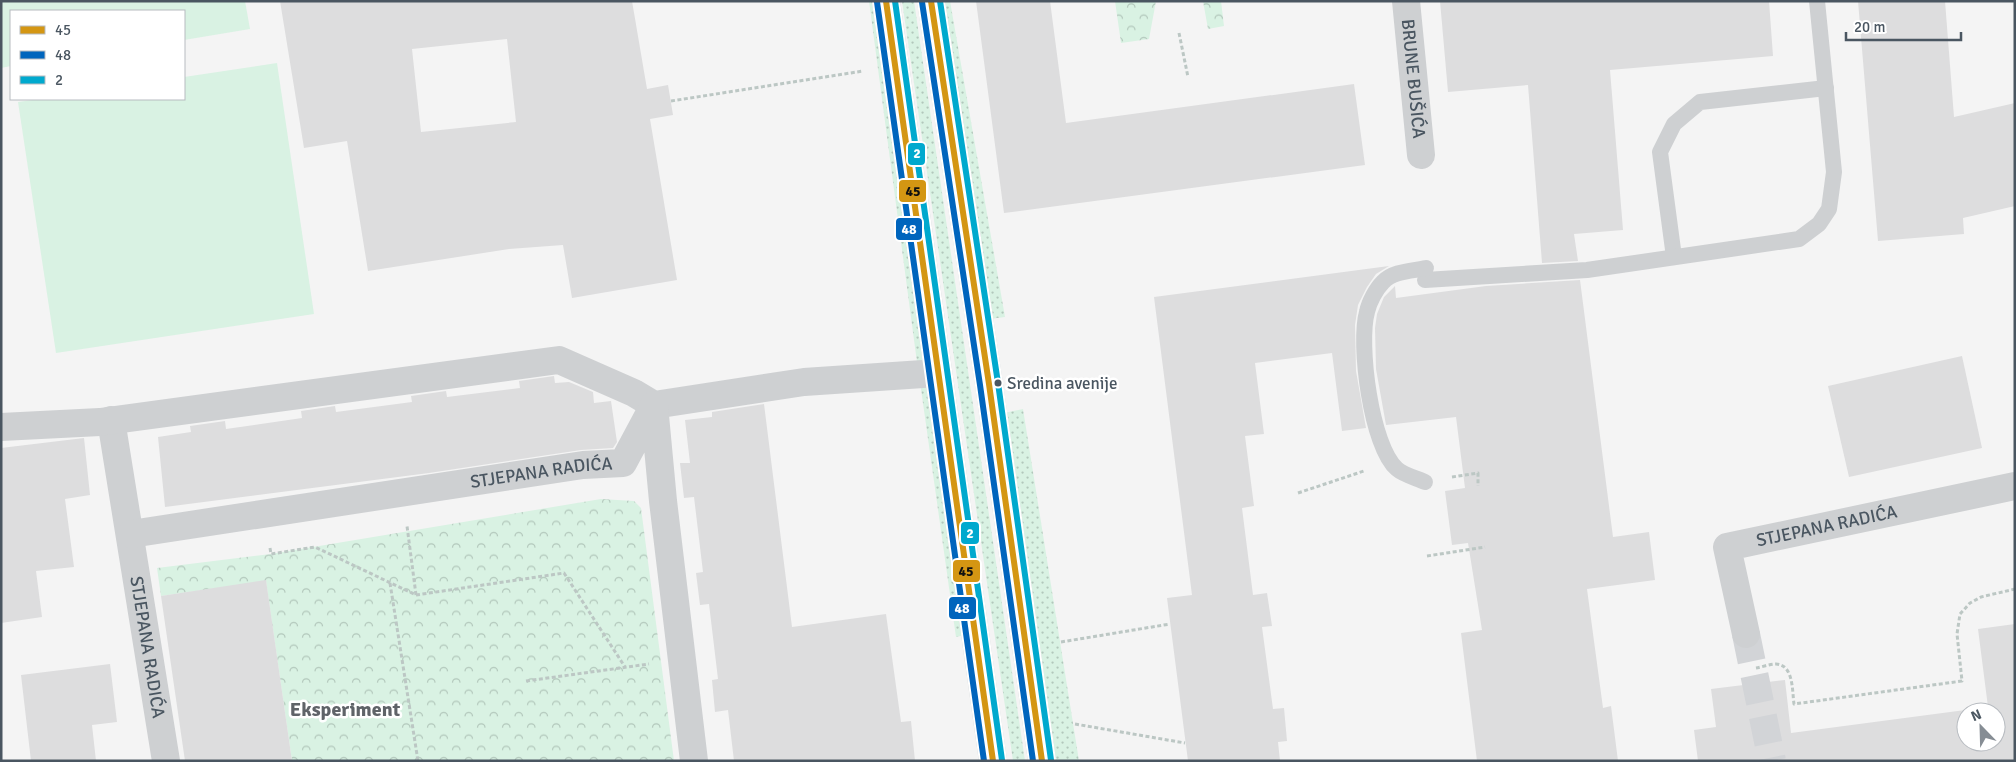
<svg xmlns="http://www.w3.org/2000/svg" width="2016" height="762" font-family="Signika,sans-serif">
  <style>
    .grass { fill: url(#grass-dots) }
    .forest { fill: url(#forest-crowns) }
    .pitch { fill: #d9f2e3 }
    .building { fill: #ddddde; fill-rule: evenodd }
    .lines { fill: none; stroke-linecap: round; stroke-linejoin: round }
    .minor-tunnel { stroke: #d2d4d7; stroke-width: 28; stroke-dasharray: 28 14; stroke-linecap: butt }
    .path { stroke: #bcc7c4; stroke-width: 3; stroke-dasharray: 4 2.5; stroke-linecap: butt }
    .service { stroke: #ced0d2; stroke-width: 16 }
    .minor { stroke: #ced0d2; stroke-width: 28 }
    .primary { stroke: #caced1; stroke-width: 28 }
    .bus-1-casing { stroke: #fff; stroke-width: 10 }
    .bus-2-casing { stroke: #fff; stroke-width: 10 }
    .bus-3-casing { stroke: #fff; stroke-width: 10 }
    .bus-1 { stroke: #d49613; stroke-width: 6 }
    .bus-2 { stroke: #0065bd; stroke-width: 6 }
    .bus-3 { stroke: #00a9ce; stroke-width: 6 }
    .bus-dot { fill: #4a5661; stroke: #fff; stroke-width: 2 }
    .labels { text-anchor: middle; stroke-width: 5; stroke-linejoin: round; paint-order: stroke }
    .bus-label { font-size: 17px; fill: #4a5661; stroke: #fff; text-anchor: start }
    .street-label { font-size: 18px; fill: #4a5661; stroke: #fff }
    .quarter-label { font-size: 20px; font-weight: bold; fill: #5f6368; stroke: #fff }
    .line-badge { stroke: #fff; stroke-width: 2 }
    .badge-label { font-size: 14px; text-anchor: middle; font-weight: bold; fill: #fff }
    .pale-badge-label { font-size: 14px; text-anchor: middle; font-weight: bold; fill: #111 }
  </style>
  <defs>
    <pattern id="grass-dots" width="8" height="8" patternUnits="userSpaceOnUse" patternTransform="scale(1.25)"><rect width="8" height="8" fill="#d9f2e3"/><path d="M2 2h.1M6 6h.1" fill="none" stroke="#b2c7bb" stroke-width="1.8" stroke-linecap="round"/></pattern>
    <pattern id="forest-crowns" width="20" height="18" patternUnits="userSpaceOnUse" patternTransform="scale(1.25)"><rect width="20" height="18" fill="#d9f2e3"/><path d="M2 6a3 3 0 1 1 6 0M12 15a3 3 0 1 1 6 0" fill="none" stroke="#b2c7bb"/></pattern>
  </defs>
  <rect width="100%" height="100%" fill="#f4f4f4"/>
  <g class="grass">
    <polygon points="869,1 882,1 932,361 918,370"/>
    <polygon points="902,1 914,1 1025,761 1013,761"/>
    <polygon points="936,1 950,1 1005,317 990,319"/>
    <polygon points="920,382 933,385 965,635 956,637"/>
    <polygon points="1023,409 1079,761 1051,761 1004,413"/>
  </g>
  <g class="forest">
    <polygon points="1115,1 1156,1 1149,39 1121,43"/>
    <polygon points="1203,1 1221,1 1224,26 1208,29"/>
    <polygon points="601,499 634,501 641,508 674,761 292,761 266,581 161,596 157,568 271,554"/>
  </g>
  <g class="pitch">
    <polygon points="1,1 245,1 250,29 184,40 184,11 11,11 11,66 1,68"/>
    <polygon points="277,63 314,314 56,353 18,102 39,99 184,99 184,77"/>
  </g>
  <g class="building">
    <path d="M280,1H632L647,89L668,85L673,115L650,119L677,280L572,298L563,245L509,249L368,271L347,141L304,148ZM507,39L516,122L421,132L412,49Z"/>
    <polygon points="976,1 1050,1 1066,123 1354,84 1365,165 1004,213"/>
    <polygon points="1440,1 1769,1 1773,56 1610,70 1623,230 1574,234 1578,261 1542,263 1528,85 1448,92"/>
    <polygon points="1858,1 1945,1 1954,117 2015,103 2015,206 1963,218 1964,234 1878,241"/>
    <polygon points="1389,266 1376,274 1367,287 1358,305 1355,325 1356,371 1366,428 1342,431 1332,353 1255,363 1264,434 1245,436 1254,506 1242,508 1253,595 1267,593 1272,626 1262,627 1273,709 1284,708 1287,741 1278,742 1280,761 1188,761 1167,598 1192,595 1154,297"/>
    <polygon points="1580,280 1613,537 1649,532 1655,580 1587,589 1603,708 1611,706 1618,761 1477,761 1461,633 1482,630 1468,543 1452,545 1445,491 1465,488 1456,417 1386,425 1376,369 1375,328 1377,314 1384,297 1395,286 1396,298 1486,286"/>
    <polygon points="1962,356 1982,448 1849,477 1828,386"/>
    <polygon points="554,376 555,383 569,382 593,392 594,403 611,401 617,442 613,448 581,450 429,473 165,507 158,437 191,432 190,426 225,421 226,429 302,418 301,411 335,406 336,412 412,402 411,396 446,391 447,397 520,388 519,381"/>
    <polygon points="764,404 792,627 886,614 901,722 911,721 915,761 734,761 728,710 715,712 712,680 718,679 709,604 700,605 696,573 703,572 694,497 684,498 680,463 690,463 685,420 712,417 712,412"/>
    <polygon points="84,438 90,495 65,499 74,567 36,571 42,617 1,623 1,448"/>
    <polygon points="266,580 292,761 185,761 161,596"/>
    <path d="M2015,624V761H1698L1694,730L1716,727L1711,689L1785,680L1791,733L1988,707L1978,629ZM1966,712H1996V742H1966Z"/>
    <polygon points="110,664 117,722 92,725 96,761 31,761 21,675"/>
  </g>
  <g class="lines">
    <polyline class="minor-tunnel" points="1746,634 1772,761"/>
    <g class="path">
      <polyline points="1179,33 1188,77"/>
      <polyline points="671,101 863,71"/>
      <polyline points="1452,477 1478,473 1478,486"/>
      <polyline points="1298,493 1364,471"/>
      <polyline points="270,548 271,554 315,547 416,595 407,526"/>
      <polyline points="1427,556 1485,547"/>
      <polyline points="390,583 418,761"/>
      <polyline points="416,595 564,573 625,667"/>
      <polyline points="1061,642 1170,624"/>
      <path d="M1756,668C1762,667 1770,664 1776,664C1794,665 1792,691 1794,704L1962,681L1957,634L1960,614L1970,603L1981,597L2015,589"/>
      <polyline points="526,681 649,664"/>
      <polyline points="1075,724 1185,743"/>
    </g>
    <g class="service">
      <polyline points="1674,257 1660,152 1674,124 1700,102 1826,88"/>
      <polyline points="1425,280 1587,270 1799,239 1819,224 1829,209 1834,172 1817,1"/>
      <path d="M1425,482C1416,478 1404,475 1397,469C1371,447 1358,343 1367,312C1369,302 1376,289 1383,282C1393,271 1412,271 1426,268"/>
    </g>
    <g class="minor">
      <path id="s1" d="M1406,1L1421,155"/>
      <path id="s2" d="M111,420L166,761"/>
      <polyline points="1,427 100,422 559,360 634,393 654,405 804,382 938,373"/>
      <path id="s3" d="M131,534L583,465L623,463L654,405L663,501L694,761"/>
      <path id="s4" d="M1746,634L1727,547L2015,486"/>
    </g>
    <g class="primary">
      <polyline points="886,1 993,761"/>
      <polyline points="931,1 989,384 1042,761"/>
    </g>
    <defs>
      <g id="bus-1">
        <polyline points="886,1 993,761"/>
        <polyline points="931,1 989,384 1042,761"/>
      </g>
      <g id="bus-2">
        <polyline points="877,2 984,761"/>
        <polyline points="922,2 980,385 1033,761"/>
      </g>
      <g id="bus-3">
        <polyline points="895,1 1002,760"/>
        <polyline points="940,1 998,383 1051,760"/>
      </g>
    </defs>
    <use href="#bus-1" class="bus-1-casing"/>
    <use href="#bus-2" class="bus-2-casing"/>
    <use href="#bus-3" class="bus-3-casing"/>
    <use href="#bus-1" class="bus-1"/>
    <use href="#bus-2" class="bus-2"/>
    <use href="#bus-3" class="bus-3"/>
  </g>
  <circle class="bus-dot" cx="998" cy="383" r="4.5"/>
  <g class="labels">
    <g class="bus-label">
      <text x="1007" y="389">Sredina avenije</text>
    </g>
    <g class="street-label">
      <text dy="6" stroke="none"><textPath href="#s1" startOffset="78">BRUNE BUŠIĆA</textPath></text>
      <text dy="6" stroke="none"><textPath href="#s3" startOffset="415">STJEPANA RADIĆA</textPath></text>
      <text dy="6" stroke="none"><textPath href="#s4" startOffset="191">STJEPANA RADIĆA</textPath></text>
      <text dy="6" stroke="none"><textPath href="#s2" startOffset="230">STJEPANA RADIĆA</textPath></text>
    </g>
    <g class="quarter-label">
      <text x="345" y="716">Eksperiment</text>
    </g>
  </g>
  <g class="line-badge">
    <rect x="907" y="142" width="19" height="24" rx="5" fill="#00a9ce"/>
    <rect x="898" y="179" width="29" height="24" rx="5" fill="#d49613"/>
    <rect x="895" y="217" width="28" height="24" rx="5" fill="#0065bd"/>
    <rect x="960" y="521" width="20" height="24" rx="5" fill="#00a9ce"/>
    <rect x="952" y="559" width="29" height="24" rx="5" fill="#d49613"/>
    <rect x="948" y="596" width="29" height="24" rx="5" fill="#0065bd"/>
  </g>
  <g class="badge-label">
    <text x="917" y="158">2</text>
    <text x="909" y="234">48</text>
    <text x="970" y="538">2</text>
    <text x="962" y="613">48</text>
  </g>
  <g class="pale-badge-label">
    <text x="913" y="196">45</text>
    <text x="966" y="576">45</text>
  </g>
  <rect width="2016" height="762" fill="none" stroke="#4a5661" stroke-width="5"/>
  <rect x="10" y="10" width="175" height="90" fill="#ffffff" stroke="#b7bbc0"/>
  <rect x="20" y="26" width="25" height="8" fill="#d49613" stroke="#b7bbc0"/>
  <text x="55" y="35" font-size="15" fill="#4a5661">45</text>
  <rect x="20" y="51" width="25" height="8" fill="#0065bd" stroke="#b7bbc0"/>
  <text x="55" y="60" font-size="15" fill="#4a5661">48</text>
  <rect x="20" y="76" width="25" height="8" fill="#00a9ce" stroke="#b7bbc0"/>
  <text x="55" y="85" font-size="15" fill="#4a5661">2</text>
  <g transform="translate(1981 727) rotate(337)"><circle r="24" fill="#ffffff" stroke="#b7bbc0"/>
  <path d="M0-4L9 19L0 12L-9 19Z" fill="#868d94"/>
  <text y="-8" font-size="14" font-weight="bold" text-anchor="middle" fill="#4a5661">N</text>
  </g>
  <path d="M1846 32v8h115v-8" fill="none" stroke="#4a5661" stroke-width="2.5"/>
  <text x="1854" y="32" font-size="15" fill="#4a5661" stroke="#ffffff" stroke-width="4" paint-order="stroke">20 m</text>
</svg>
